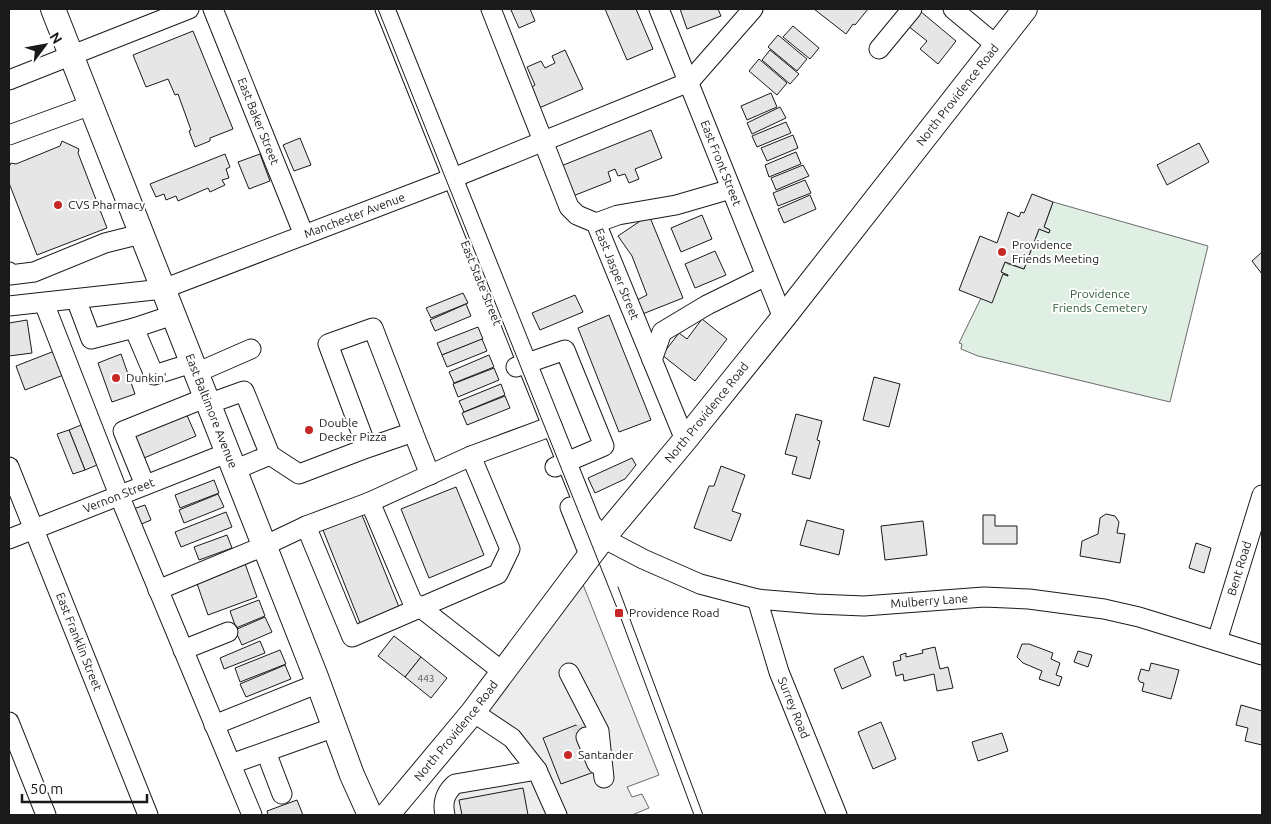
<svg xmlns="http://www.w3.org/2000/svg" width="1271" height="824" font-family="Ubuntu,sans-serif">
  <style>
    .green { fill: #e0efe3; stroke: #6a6a6a }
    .parking { fill: #ededed; stroke: #6a6a6a }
    .building { fill: #e6e6e6; stroke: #1a1a1a }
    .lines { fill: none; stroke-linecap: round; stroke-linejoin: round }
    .minor-tunnel { stroke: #ddd; stroke-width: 19; stroke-dasharray: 19 9; stroke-linecap: butt }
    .minor-casing { stroke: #1a1a1a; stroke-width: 21 }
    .major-casing { stroke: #1a1a1a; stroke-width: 26 }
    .minor { stroke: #fff; stroke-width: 19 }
    .major { stroke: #fff; stroke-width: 24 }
    .tram { stroke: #1a1a1a; stroke-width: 1 }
    .poi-dot { fill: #c62828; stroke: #fff; stroke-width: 2 }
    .labels { text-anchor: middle; stroke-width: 4; stroke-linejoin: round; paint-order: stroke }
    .number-label { font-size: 10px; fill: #4d4d4d }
    .street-label { font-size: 12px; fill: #1a1a1a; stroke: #fff }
    .poi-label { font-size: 12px; fill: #1a1a1a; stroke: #fff; text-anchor: start }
    .park-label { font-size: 12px; fill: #2b5a34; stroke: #fff }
  </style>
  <rect width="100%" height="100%" fill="#fff"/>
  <polygon class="green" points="1053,202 1208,246 1170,402 978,356 961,349 962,344 959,343 982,296 1003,274 1008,276 1001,272 1005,262 1008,264 1024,269 1039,229 1049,233 1050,230 1044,227"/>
  <polygon class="parking" points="578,572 659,775 627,787 632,797 642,794 649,808 632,815 442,815 451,786 536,770 473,712"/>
  <g class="building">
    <polygon points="513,9 530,9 535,21 519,28 511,10"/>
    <polygon points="605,9 636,9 653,49 627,60"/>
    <polygon points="680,9 718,9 721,16 687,29"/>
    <polygon points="814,9 868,9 855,25 853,24 846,34"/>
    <polygon points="920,11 956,41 938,64 920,49 927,41 908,26"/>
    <polygon points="793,26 819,48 810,59 783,37"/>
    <polygon points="193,31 233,129 210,138 210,141 195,147 189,131 191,130 178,94 175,95 168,79 146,87 133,55"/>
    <polygon points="778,35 807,59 797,71 768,47"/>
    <polygon points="565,50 583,89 539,108 530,88 535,85 527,67 541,61 545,68 555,63 552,56"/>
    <polygon points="770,50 799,74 790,84 762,60"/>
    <polygon points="759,59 787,83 777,95 749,71"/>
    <polygon points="771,93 777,107 747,120 741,106"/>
    <polygon points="780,107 786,118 752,134 747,123"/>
    <polygon points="786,122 791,133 757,147 752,136"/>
    <polygon points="651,130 662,158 635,169 639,179 629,183 625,174 618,176 615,169 608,172 611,181 573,196 556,168"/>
    <polygon points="793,135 798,148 767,161 761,148"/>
    <polygon points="300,138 311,165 294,171 283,145"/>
    <polygon points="62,141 79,149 78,153 107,228 37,255 9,183 9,167 11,163 16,164 60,146"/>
    <polygon points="1199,143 1209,162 1167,185 1157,165"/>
    <polygon points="796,152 801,164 769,177 765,165"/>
    <polygon points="225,154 230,167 226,169 229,178 222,180 225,185 210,192 208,188 178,201 176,196 166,200 164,194 156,197 150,184"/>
    <polygon points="260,154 270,181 249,189 238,162"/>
    <polygon points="803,165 809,176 776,190 771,178"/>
    <polygon points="805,180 811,193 778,206 773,193"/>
    <polygon points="1032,194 1053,202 1044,227 1050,230 1049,233 1039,229 1024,269 1005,262 1001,272 1008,275 1008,276 1003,274 992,303 959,290 980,236 997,243 1008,212 1019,217 1021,212 1024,213"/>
    <polygon points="810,195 816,209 784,223 778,209"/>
    <polygon points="649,215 683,298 640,315 635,301 647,295 632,256 618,236"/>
    <polygon points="702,215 712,239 681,252 671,228"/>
    <polygon points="715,251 726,275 695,288 685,264"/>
    <polygon points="1262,252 1262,274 1252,261"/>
    <polygon points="463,293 468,303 431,318 426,308"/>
    <polygon points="575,295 583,312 540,330 532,313"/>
    <polygon points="466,304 471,316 435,331 430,320"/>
    <polygon points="609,315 651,420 619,432 578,328"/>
    <polygon points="702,319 727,339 695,381 662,355 679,333 687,339"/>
    <polygon points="27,320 32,353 9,356 9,323"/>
    <polygon points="478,327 483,339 442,355 437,343"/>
    <polygon points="482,339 487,351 447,367 442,355"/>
    <polygon points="57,350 66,374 25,390 16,366"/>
    <polygon points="121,354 135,394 112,402 98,363"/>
    <polygon points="489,355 494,367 454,383 449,372"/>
    <polygon points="494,368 499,380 458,397 453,384"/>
    <polygon points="874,377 900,384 889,427 863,420"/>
    <polygon points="501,384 505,395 464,412 459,401"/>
    <polygon points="505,396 510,408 467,425 462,413"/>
    <polygon points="186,413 196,436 144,458 134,434"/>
    <polygon points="796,414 822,421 817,440 820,441 810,479 792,474 797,457 785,454"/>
    <polygon points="81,425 97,465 85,470 69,430"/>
    <polygon points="69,430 85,470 73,474 57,434"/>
    <polygon points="632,458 636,465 625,479 595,493 588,478"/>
    <polygon points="721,466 745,475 732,511 741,514 731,541 694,528 709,486 714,486"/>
    <polygon points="214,480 219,493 180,508 175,495"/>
    <polygon points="456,487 484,555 429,578 401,509"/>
    <polygon points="218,494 224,507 184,523 179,510"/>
    <polygon points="145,505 151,520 139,525 133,509"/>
    <polygon points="226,512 232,527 181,547 175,532"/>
    <polygon points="1106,514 1115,516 1119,522 1117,533 1125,534 1120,563 1080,556 1082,541 1098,534 1100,518"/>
    <polygon points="362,515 399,607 360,623 323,530"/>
    <polygon points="983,515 995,515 995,526 1017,526 1017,544 983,544"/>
    <polygon points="807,520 844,530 839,555 800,545"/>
    <polygon points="923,521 927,555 885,560 881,526"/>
    <polygon points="227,535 232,548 199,560 194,547"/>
    <polygon points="1196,543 1211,548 1204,573 1189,568"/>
    <polygon points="243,558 257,597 208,615 194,575"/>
    <polygon points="259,600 265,616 236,628 230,611"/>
    <polygon points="265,617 272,632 242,645 235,630"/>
    <polygon points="394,636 421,657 405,677 378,656"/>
    <polygon points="260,641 265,653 224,669 220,658"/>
    <polygon points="1022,644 1029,644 1053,653 1051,659 1060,663 1056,675 1062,677 1059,686 1039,679 1042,671 1023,663 1017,657"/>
    <polygon points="935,647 940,669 948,667 953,688 937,691 934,674 904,681 903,674 896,676 893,662 901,660 900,655 906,653 906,657 923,653 922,650"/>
    <polygon points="280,650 286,664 240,682 235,668"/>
    <polygon points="1078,651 1092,655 1088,667 1074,662"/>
    <polygon points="863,656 871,676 842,689 834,669"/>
    <polygon points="421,657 447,678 431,698 405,677"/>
    <polygon points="1151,663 1179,670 1171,699 1142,691 1144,683 1140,682 1138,679 1141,669 1149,671"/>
    <polygon points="285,665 291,679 246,697 240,684"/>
    <polygon points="1241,705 1262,711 1262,745 1245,741 1248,728 1236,725"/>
    <polygon points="881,722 896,759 873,769 858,732"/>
    <polygon points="576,725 594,772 561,784 543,738"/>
    <polygon points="1002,733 1008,751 978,761 972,742"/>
    <polygon points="523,788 528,815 462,815 459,800"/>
    <polygon points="297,800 303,815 268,815 267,811"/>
  </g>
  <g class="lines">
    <polyline class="minor-tunnel" points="581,724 586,737"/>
    <defs>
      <g id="minor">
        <path id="s1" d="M213,9L304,235"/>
        <path id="s2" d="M385,9L591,523L603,538L643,559L700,584L757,599L816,604L864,606L984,597L1029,599L1104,609L1139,617L1262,655"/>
        <path id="s3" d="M491,9L569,207L577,215L596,223L685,440"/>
        <path id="s4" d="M659,9L783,318"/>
        <polyline points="953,9 996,45"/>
        <polyline points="879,49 912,9"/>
        <polyline points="9,80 189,9"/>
        <polyline points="9,135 91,105"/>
        <polyline points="596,223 618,215 676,205 731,189"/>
        <polyline points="9,272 10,275 34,272 105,243 141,234"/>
        <polyline points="76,299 91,339 134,328 154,375 192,363"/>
        <polyline points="44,303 119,495 252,815"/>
        <path id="s5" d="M9,306L163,289L453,178L689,82L753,9"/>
        <polyline points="134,328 173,315"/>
        <polyline points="652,360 662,332 707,305 766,276"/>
        <polyline points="516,367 565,350 604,446 555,467"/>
        <polyline points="196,373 251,349"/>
        <polyline points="208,404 244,391 270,455"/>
        <polyline points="413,432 430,475"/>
        <path id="s6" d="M9,467L148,815"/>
        <polyline points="234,470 270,455 299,474 367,448 328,344 373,328 413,432 367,448"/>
        <polyline points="145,485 123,431 205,398"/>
        <polyline points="570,507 590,557"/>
        <polyline points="306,526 352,637 498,574 510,549 471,456"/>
        <path id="s7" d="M9,539L227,453"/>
        <polyline points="158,590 264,546 306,526 370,502"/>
        <path id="s8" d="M757,599L779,672L837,815"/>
        <path id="s9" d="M1217,641L1262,495"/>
        <polyline points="183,650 228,632"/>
        <polyline points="503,672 412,601 370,502 471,456 552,426"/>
        <polyline points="569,673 599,731 604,778"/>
        <polyline points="473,712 512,738 537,770 557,815"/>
        <polyline points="9,722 46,815"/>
        <polyline points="214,725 319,683"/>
        <polyline points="586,737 597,764"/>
        <polyline points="266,752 282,794"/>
        <polyline points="231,764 335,727"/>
        <path d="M445,815C442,802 445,793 455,784L537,770"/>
      </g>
      <g id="major">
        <path id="s10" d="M53,9L316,677L352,775L370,815"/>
        <path id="s11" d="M387,815L473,712L603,538L685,440L783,318L1025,9"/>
      </g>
    </defs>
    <use href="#minor" class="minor-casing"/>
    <use href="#major" class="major-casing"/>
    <use href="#minor" class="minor"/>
    <use href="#major" class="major"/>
    <g class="tram">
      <polyline points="378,9 619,613 694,815"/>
      <polyline points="618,587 703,815"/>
    </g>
  </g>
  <g class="poi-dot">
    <circle cx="58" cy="205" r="5"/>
    <circle cx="1002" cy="252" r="5"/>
    <circle cx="116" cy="378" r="5"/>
    <circle cx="309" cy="430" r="5"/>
    <rect x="614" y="608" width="10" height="10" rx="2.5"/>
    <circle cx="568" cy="755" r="5"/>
  </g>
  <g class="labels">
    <g class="number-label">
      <text x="426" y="682">443</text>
    </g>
    <g class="street-label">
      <text dy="4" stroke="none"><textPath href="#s11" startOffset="919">North Providence Road</textPath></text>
      <text dy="4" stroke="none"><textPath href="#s1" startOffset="121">East Baker Street</textPath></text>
      <text dy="4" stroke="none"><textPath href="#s4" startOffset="166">East Front Street</textPath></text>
      <text dy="4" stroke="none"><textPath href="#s5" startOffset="360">Manchester Avenue</textPath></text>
      <text dy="4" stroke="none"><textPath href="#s3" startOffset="300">East Jasper Street</textPath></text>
      <text transform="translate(481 283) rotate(68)" y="4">East State Street</text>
      <text dy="4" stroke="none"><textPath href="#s10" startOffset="432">East Baltimore Avenue</textPath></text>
      <text dy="4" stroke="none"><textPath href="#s11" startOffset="514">North Providence Road</textPath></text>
      <text dy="4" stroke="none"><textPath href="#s7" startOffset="118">Vernon Street</textPath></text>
      <text dy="4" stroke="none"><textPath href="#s9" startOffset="76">Bent Road</textPath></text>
      <text dy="4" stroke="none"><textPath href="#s2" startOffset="912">Mulberry Lane</textPath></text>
      <text dy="4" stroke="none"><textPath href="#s6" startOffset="188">East Franklin Street</textPath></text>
      <text dy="4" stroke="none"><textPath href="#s8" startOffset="115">Surrey Road</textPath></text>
      <text dy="4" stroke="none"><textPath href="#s11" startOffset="109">North Providence Road</textPath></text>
    </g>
    <g class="poi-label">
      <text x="68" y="209">CVS Pharmacy</text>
      <text x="1012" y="249">Providence<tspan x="1012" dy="14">Friends Meeting</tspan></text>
      <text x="126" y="382">Dunkin'</text>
      <text x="319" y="427">Double<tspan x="319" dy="14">Decker Pizza</tspan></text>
      <text x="629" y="617">Providence Road</text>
      <text x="578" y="759">Santander</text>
    </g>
    <g class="park-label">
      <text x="1100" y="298">Providence<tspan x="1100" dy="14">Friends Cemetery</tspan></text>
    </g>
  </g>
  <rect width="1271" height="824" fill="none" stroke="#1a1a1a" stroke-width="20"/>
  <g transform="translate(45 45) rotate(58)" stroke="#ffffff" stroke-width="4" paint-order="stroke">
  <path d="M0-4L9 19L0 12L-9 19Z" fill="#1a1a1a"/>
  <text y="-8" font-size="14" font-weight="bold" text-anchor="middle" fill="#1a1a1a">N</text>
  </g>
  <path d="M22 794v8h125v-8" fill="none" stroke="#1a1a1a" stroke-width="2.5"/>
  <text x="30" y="794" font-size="15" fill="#1a1a1a" stroke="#ffffff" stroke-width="4" paint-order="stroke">50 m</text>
</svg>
